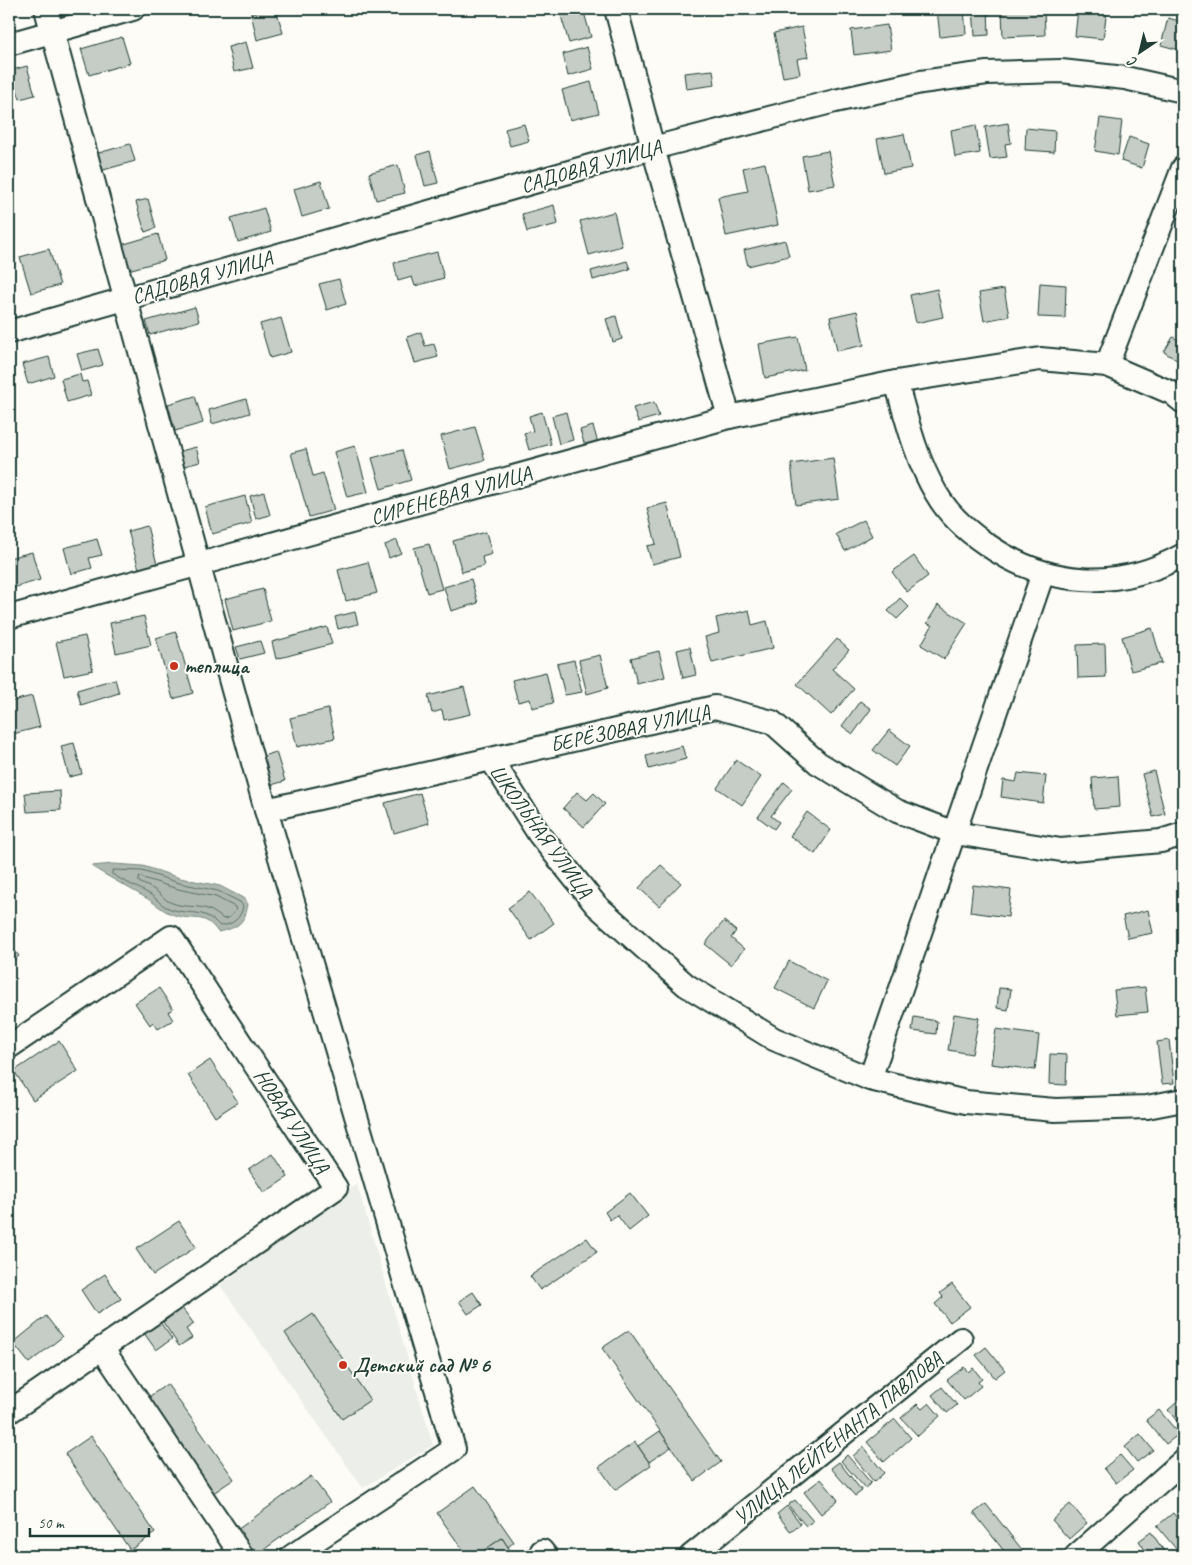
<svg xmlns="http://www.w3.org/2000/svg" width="1192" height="1565" font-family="Caveat,sans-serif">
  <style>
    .built { fill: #eceee9 }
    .water { fill: #aeb8b1; stroke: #75877f }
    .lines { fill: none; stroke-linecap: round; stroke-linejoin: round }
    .shore { stroke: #586e66; stroke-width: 1 }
    .building { fill: #c6cdc7; stroke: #1f3d34 }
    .minor-casing { stroke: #1f3d34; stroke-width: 26 }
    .minor { stroke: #fdfcf7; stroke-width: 22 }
    .poi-dot { fill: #c8321e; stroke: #fdfcf7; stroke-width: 2 }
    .labels { text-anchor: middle; stroke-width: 4; stroke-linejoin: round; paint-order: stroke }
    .street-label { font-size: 21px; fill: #1f3d34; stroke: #fdfcf7 }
    .poi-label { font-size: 21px; font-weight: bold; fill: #1f3d34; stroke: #fdfcf7; text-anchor: start }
  </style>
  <rect width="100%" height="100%" fill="#fdfcf7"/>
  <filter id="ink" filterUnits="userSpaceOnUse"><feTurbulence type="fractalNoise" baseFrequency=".02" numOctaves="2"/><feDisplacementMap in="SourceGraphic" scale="10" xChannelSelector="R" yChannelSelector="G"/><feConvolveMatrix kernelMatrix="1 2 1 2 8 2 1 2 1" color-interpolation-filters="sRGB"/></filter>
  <g filter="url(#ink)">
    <polygon class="built" points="357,1184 433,1445 363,1488 220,1285"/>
    <path class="water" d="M114,864L143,866L180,878L220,886L243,898L248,904C245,924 237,928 218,932C204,913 197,921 178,916C165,913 159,906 148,899C129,888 110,878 91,866Z"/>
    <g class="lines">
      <g class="shore">
        <path d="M113,870L142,871L179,883L218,891L240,902L243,906C241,918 233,925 220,926C202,906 188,917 166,907C160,904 156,898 151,895C138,887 124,882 112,874Z"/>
        <path d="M140,877L178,889L216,897L235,907L236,911L228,918L223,919C201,899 189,912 168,901C164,899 161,894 156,891C151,887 144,885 139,882Z"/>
      </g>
    </g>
    <g class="building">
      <polygon points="269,9 276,9 283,33 257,40 251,13"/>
      <polygon points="559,9 583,9 591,37 569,43"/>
      <polygon points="937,9 964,9 966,34 940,37"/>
      <polygon points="973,9 988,9 989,35 975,36"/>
      <polygon points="1002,9 1044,9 1045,35 1003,37"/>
      <polygon points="1078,9 1107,10 1103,39 1075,36"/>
      <polygon points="1168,18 1183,22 1183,51 1161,45"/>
      <polygon points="887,25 891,50 854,55 851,30"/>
      <polygon points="802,27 808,57 797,59 800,74 783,77 774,33"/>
      <polygon points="122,37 130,63 89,75 81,49"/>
      <polygon points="246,42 253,68 234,72 228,47"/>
      <polygon points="587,47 593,69 568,76 563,54"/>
      <polygon points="27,66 35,95 20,99 14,81 9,82 9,71"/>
      <polygon points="713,70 715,85 686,89 684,73"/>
      <polygon points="591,82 599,113 570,120 562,90"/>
      <polygon points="1100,118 1122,121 1118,155 1095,151"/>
      <polygon points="1008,123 1011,143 1005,144 1007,157 990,159 985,127"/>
      <polygon points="524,124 529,141 510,146 505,129"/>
      <polygon points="976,125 980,153 955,157 951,130"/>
      <polygon points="1026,128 1055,131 1054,152 1025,150"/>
      <polygon points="904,134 911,168 884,173 877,139"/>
      <polygon points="1129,137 1149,144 1142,168 1121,161"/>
      <polygon points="130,144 135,161 100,171 95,154"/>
      <polygon points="430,151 438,183 425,186 417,155"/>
      <polygon points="828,151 835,185 808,190 802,156"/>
      <polygon points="765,163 778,225 726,236 718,197 748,191 743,168"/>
      <polygon points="398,165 405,193 376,200 369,173"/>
      <polygon points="321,181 329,209 302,217 294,189"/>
      <polygon points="148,199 156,228 145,232 136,202"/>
      <polygon points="554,205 558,224 527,232 522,214"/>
      <polygon points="264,208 271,232 238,242 231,218"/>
      <polygon points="614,212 622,246 589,255 580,221"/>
      <polygon points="158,234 165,260 128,270 121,245"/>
      <polygon points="785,240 789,256 748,266 744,250"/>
      <polygon points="49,249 60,285 31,293 20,257"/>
      <polygon points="437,252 444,278 415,286 412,277 398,281 394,263"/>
      <polygon points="627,261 630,269 593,280 591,271"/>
      <polygon points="339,279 346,304 327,310 319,284"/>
      <polygon points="1040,283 1066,285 1065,318 1038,317"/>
      <polygon points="937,289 943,317 916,323 910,295"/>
      <polygon points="1004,289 1009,316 984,321 979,293"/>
      <polygon points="195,307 199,321 150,335 146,321"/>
      <polygon points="857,311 864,345 837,351 830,317"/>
      <polygon points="616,316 622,339 613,342 606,319"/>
      <polygon points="281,318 291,352 270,358 260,324"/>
      <polygon points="421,332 425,346 434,344 438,357 415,363 407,337"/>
      <polygon points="798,337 805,370 765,378 759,344"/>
      <polygon points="1173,337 1180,341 1183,337 1183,364 1164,352"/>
      <polygon points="98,349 103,365 82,371 77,354"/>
      <polygon points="49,357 54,376 28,384 22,364"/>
      <polygon points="80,374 82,382 87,381 91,395 67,402 61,379"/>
      <polygon points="195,396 203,423 175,431 168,404"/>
      <polygon points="246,399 250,413 212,424 209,410"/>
      <polygon points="654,402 659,416 638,422 633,408"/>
      <polygon points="542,412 551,444 529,450 524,433 533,431 529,416"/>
      <polygon points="566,412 573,440 559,444 552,416"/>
      <polygon points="593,426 598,443 585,446 580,430"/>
      <polygon points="475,427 485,460 450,469 441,436"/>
      <polygon points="355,446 368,492 347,497 334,452"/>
      <polygon points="196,447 200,462 181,467 177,452"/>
      <polygon points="306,449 313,476 323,473 334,510 309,517 291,453"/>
      <polygon points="402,450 411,480 381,489 372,458"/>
      <polygon points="833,458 839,499 796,505 791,464"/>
      <polygon points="264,492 270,515 256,519 250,496"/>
      <polygon points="245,496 252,523 212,534 205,507"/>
      <polygon points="667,503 680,557 652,564 647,546 656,544 647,508"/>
      <polygon points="864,520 872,536 845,551 836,534"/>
      <polygon points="147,526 157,564 139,569 128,531"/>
      <polygon points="486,532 492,554 482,557 484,566 462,572 453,541"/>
      <polygon points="97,539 102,555 89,558 92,568 71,574 64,548"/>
      <polygon points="397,540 401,553 389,558 385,545"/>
      <polygon points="429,544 442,589 427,593 414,548"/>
      <polygon points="32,552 40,580 9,589 9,558"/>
      <polygon points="914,556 928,576 907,592 892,572"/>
      <polygon points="368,562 377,593 346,601 338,570"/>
      <polygon points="471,579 478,603 451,611 444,587"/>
      <polygon points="263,589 271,621 233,631 225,599"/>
      <polygon points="900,598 909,607 897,619 888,611"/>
      <polygon points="938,605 967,623 944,659 921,645 932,626 927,623"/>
      <polygon points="749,610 752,625 767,621 773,648 712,663 705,637 719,633 716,618"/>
      <polygon points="355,612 358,624 338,629 335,617"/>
      <polygon points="144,616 151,645 116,653 110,623"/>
      <polygon points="327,627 332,644 276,659 272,642"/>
      <polygon points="1152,628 1162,663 1131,671 1122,637"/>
      <polygon points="176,632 193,693 173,699 156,638"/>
      <polygon points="85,636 93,670 64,676 56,642"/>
      <polygon points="837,639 849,650 832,669 854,689 831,715 797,684"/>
      <polygon points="260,641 264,653 240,659 236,647"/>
      <polygon points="1105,644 1106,677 1078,678 1077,645"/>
      <polygon points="690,647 696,675 683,678 677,650"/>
      <polygon points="659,651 665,677 637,684 631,658"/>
      <polygon points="600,655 608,688 587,694 579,660"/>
      <polygon points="574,660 582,692 565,695 557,664"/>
      <polygon points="546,672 553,703 532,708 530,699 518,702 512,680"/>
      <polygon points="115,679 119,693 81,705 77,690"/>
      <polygon points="464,687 471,714 444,720 442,710 432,713 428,696"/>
      <polygon points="32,696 40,727 9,735 9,702"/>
      <polygon points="860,701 871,709 853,734 842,726"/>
      <polygon points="328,709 335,738 297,747 290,718"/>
      <polygon points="889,730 910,746 895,766 873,750"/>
      <polygon points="74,743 82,774 69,777 61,746"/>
      <polygon points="682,746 686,759 649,769 646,756"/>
      <polygon points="276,752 285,781 268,786 260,757"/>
      <polygon points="736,760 761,777 742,805 717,788"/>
      <polygon points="1154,771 1165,814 1153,817 1142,774"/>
      <polygon points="1018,773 1046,776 1043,803 1001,797 1003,780 1016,782"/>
      <polygon points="1118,776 1120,807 1094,809 1092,778"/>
      <polygon points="784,782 792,789 771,816 779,822 774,829 758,817"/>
      <polygon points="60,791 61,810 27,812 25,793"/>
      <polygon points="577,792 587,800 594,793 605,804 584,827 563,808"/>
      <polygon points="420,793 429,823 394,833 385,803"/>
      <polygon points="807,812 831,830 815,854 790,836"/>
      <polygon points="661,865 681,883 659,906 639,888"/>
      <polygon points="973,885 1011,890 1008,917 970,912"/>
      <polygon points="530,892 554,923 531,940 508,908"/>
      <polygon points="1148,910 1153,933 1128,938 1123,916"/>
      <polygon points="724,921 736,931 731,938 744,949 731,965 705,944"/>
      <polygon points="9,943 19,956 9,964"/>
      <polygon points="789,961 827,981 814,1008 775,988"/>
      <polygon points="1145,987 1148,1012 1117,1015 1114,990"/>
      <polygon points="159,988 173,1009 168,1012 173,1020 158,1029 153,1022 150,1025 135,1003"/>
      <polygon points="999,988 1011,989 1008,1010 997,1008"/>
      <polygon points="954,1014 979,1018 972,1054 948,1050"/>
      <polygon points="914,1017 937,1021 936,1034 912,1031"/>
      <polygon points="996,1029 1039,1035 1035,1070 991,1064"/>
      <polygon points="1169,1040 1174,1083 1162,1084 1157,1042"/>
      <polygon points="59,1041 78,1071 33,1100 14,1071"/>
      <polygon points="1050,1054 1067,1055 1066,1085 1049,1084"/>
      <polygon points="210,1060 238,1102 215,1117 188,1075"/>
      <polygon points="273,1154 288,1177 264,1193 249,1170"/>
      <polygon points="630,1193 648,1216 629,1231 617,1215 610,1220 605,1212"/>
      <polygon points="179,1221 196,1247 153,1275 136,1249"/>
      <polygon points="587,1238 597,1252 540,1290 530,1276"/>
      <polygon points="105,1274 121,1299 97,1314 81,1290"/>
      <polygon points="952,1284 970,1307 950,1322 935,1304 943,1297 940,1293"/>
      <polygon points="473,1292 482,1305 468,1314 459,1301"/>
      <polygon points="182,1308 194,1324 186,1329 192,1338 179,1346 163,1322"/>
      <polygon points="313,1314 370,1400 342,1419 285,1333"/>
      <polygon points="46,1316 62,1337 29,1363 13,1343"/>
      <polygon points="160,1322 172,1339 156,1350 144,1333"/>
      <polygon points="629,1330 721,1462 695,1481 602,1348"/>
      <polygon points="986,1347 1005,1370 995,1378 976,1355"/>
      <polygon points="964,1367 968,1372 973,1368 982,1379 978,1382 981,1386 964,1400 947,1380"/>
      <polygon points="167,1384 234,1479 209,1496 143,1401"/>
      <polygon points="942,1387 957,1405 947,1413 932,1395"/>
      <polygon points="1183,1397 1183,1422 1180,1425 1168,1410"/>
      <polygon points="929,1403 940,1416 918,1436 901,1418 917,1404 922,1409"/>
      <polygon points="1159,1410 1179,1434 1166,1444 1146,1420"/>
      <polygon points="895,1419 911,1438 884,1462 867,1442"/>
      <polygon points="660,1431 671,1447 649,1462 638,1446"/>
      <polygon points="1140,1434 1153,1450 1137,1462 1125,1447"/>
      <polygon points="91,1436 155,1533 130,1550 65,1454"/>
      <polygon points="635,1442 651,1465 615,1490 599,1467"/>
      <polygon points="863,1447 884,1473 874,1482 853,1456"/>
      <polygon points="847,1455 871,1483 865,1488 841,1461"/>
      <polygon points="1120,1455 1133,1470 1116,1483 1104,1468"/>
      <polygon points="839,1462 862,1491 855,1496 831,1468"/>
      <polygon points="311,1476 330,1502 255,1556 250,1556 233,1533"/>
      <polygon points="821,1479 838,1500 821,1514 804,1492"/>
      <polygon points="475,1486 514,1542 508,1547 502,1538 476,1556 467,1556 437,1513"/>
      <polygon points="795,1500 813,1521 806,1526 788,1505"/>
      <polygon points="986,1504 1027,1556 1008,1556 974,1513"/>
      <polygon points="1070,1504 1087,1523 1069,1539 1052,1520"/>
      <polygon points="787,1506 801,1524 791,1532 777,1514"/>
      <polygon points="1173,1513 1183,1526 1183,1545 1177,1550 1157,1526"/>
      <polygon points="1151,1532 1164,1551 1156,1556 1149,1556 1139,1541"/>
      <polygon points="502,1538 514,1556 476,1556"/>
      <polygon points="985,1548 992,1556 976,1556"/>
    </g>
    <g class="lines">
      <defs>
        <g id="minor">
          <polyline points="46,9 266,810 454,1449 292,1556"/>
          <polyline points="616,9 653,148 729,417"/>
          <polyline points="9,44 133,9"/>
          <polyline points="9,332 653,148 835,101 921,82 987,73 1061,71 1125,78 1183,91"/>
          <polyline points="1107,365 1183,168"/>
          <path d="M896,382C907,420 916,459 936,493C948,514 967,531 986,544C1047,587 1118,591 1183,555"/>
          <polyline points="9,617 729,417 896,382 1040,359 1107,365 1172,393 1183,402"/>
          <polyline points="491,759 715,707 772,722 818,763 897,811 955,833 1061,850 1161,841 1183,834"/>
          <polyline points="266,810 491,759 539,834 596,905 686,985 774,1039 870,1079 966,1102 1055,1110 1147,1107 1183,1100"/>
          <polyline points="9,1047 171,937 336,1188 9,1412"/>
          <polyline points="870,1079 1043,573"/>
          <polyline points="102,1348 242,1556"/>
          <polyline points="542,1551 546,1556"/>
          <polyline points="691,1556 961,1339"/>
          <polyline points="1076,1556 1183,1461"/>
        </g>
      </defs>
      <use href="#minor" class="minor-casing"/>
      <use href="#minor" class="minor"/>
    </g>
  </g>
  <g class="poi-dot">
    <circle cx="174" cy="666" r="5"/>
    <circle cx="343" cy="1365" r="5"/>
  </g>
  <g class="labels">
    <g class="street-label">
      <text transform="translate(591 166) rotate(-16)" y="7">САДОВАЯ УЛИЦА</text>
      <text transform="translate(202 277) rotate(-16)" y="7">САДОВАЯ УЛИЦА</text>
      <text transform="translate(451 495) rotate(-16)" y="7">СИРЕНЕВАЯ УЛИЦА</text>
      <text transform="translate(630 728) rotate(-12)" y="7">БЕРЁЗОВАЯ УЛИЦА</text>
      <text transform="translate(541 831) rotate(54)" y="7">ШКОЛЬНАЯ УЛИЦА</text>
      <text transform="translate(292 1121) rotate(57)" y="7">НОВАЯ УЛИЦА</text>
      <text transform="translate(838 1438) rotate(-39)" y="7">УЛИЦА ЛЕЙТЕНАНТА ПАВЛОВА</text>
    </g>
    <g class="poi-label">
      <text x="184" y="673">теплица</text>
      <text x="353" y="1372">Детский сад № 6</text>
    </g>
  </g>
  <rect width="1192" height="1565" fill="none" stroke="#fdfcf7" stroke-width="30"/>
  <rect x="15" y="15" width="1162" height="1535" fill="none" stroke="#1f3d34" stroke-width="2" filter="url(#ink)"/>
  <g transform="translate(1140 52) rotate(215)" stroke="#fdfcf7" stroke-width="4" paint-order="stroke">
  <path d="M0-4L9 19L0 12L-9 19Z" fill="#1f3d34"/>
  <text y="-8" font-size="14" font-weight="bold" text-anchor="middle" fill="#1f3d34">С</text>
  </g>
  <path d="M30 1528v8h119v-8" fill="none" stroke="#1f3d34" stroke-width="2.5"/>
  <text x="38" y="1528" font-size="15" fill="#1f3d34" stroke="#fdfcf7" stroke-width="4" paint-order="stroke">50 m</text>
</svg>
